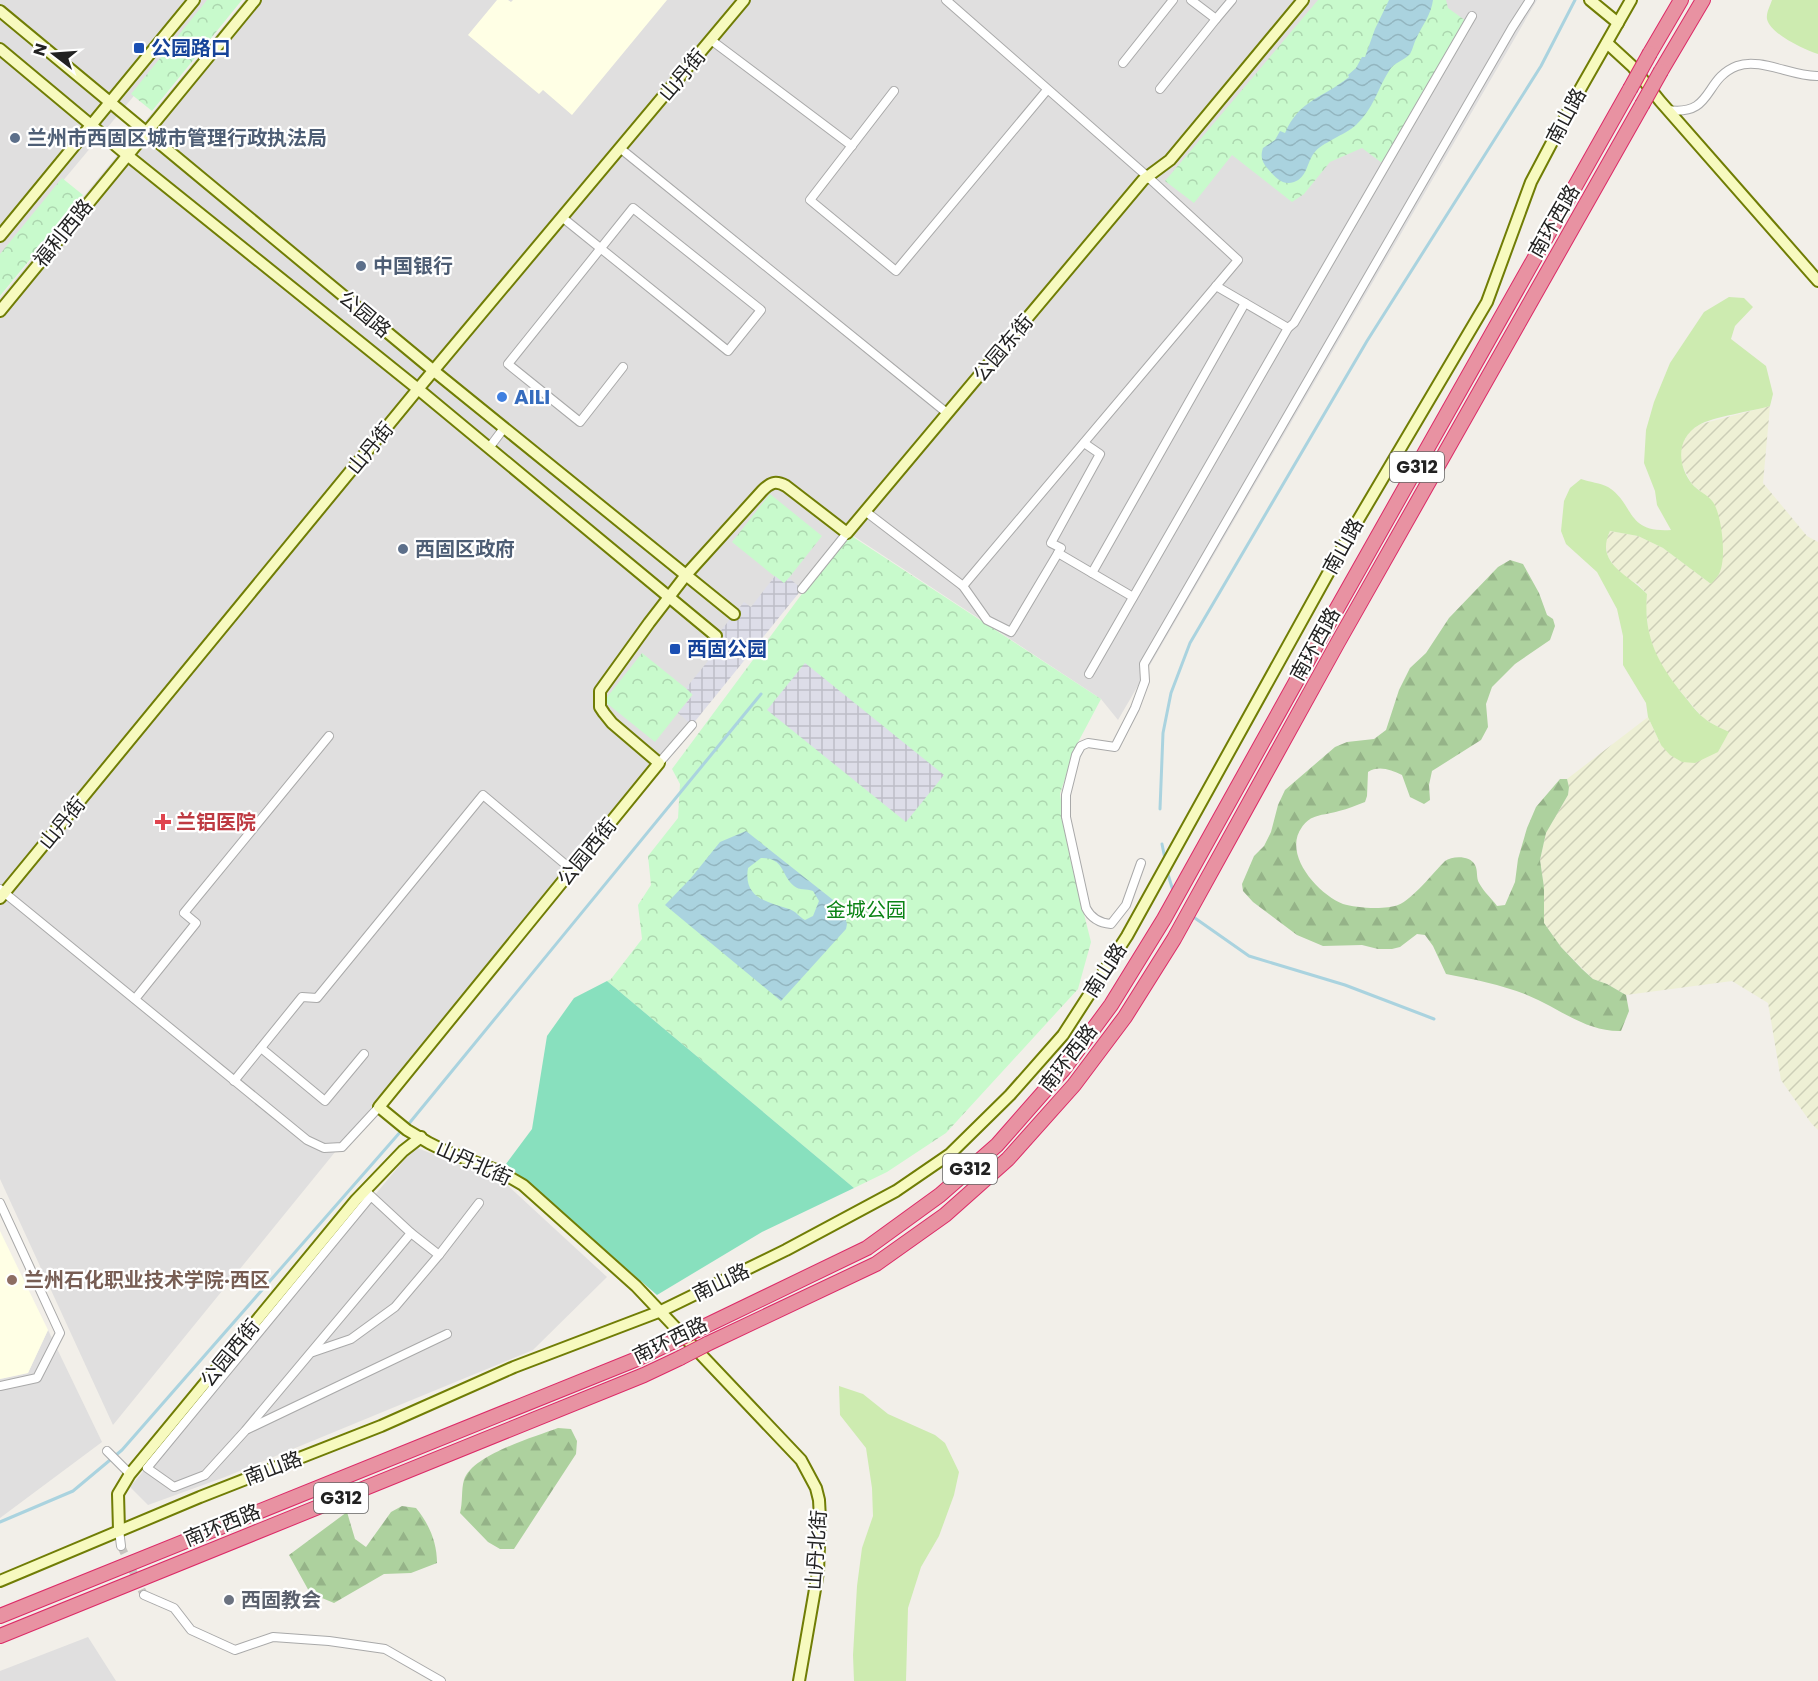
<svg xmlns="http://www.w3.org/2000/svg" width="1818" height="1681" font-family="Poppins,'Noto Sans SC',sans-serif">
  <style>
    .residential { fill: #e0dfdf }
    .education { fill: #ffffe5 }
    .farmland { fill: url(#farmland-furrows) }
    .grass { fill: #cdebb0 }
    .forest { fill: url(#forest-firs) }
    .park { fill: url(#park-crowns) }
    .pitch { fill: #88e0be }
    .plaza { fill: url(#plaza-grid) }
    .water { fill: url(#water-waves); fill-rule: evenodd }
    .lines { fill: none; stroke-linecap: round; stroke-linejoin: round }
    .stream { stroke: #aad3df; stroke-width: 3 }
    .street-tunnel { stroke: #c8c6c1; stroke-width: 8; stroke-dasharray: 8 4; stroke-linecap: butt }
    .street-casing { stroke: #a9a9a9; stroke-width: 10 }
    .secondary-casing { stroke: #707d05; stroke-width: 14 }
    .highway-casing { stroke: #dc2a67; stroke-width: 16 }
    .street { stroke: #fff; stroke-width: 8 }
    .secondary { stroke: #f7fabf; stroke-width: 10 }
    .highway { stroke: #e892a2; stroke-width: 14 }
    .highway-bridge-casing { stroke: #dc2a67; stroke-width: 16; stroke-linecap: butt }
    .highway-bridge { stroke: #e892a2; stroke-width: 14 }
    .transit-dot { fill: #1a4fb4; stroke: #fff; stroke-width: 2 }
    .service-dot { fill: #5c6f8a; stroke: #fff; stroke-width: 2 }
    .shop-dot { fill: #3f7fe0; stroke: #fff; stroke-width: 2 }
    .health-dot { fill: #e0444e; stroke: #fff; stroke-width: 2 }
    .education-dot { fill: #8d6e63; stroke: #fff; stroke-width: 2 }
    .worship-dot { fill: #6b7280; stroke: #fff; stroke-width: 2 }
    .labels { text-anchor: middle; stroke-width: 4.5; stroke-linejoin: round; paint-order: stroke }
    .shield { fill: #fff; stroke: #646464; stroke-width: 1.5 }
    .shield-label { font-size: 18px; font-weight: bold; fill: #222 }
    .transit-label { font-size: 20px; font-weight: bold; fill: #164399; stroke: #fff; text-anchor: start }
    .street-label { font-size: 20px; fill: #222; stroke: #fff }
    .service-label { font-size: 20px; font-weight: bold; fill: #4e5e75; stroke: #fff; text-anchor: start }
    .shop-label { font-size: 20px; font-weight: bold; fill: #366cbe; stroke: #fff; text-anchor: start }
    .health-label { font-size: 20px; font-weight: bold; fill: #be3a42; stroke: #fff; text-anchor: start }
    .park-label { font-size: 20px; fill: #0c8416; stroke: #fff }
    .education-label { font-size: 20px; font-weight: bold; fill: #785e54; stroke: #fff; text-anchor: start }
    .worship-label { font-size: 20px; font-weight: bold; fill: #5b616d; stroke: #fff; text-anchor: start }
  </style>
  <defs>
    <pattern id="farmland-furrows" width="10" height="10" patternUnits="userSpaceOnUse" patternTransform="scale(1.5)"><rect width="10" height="10" fill="#eef0d5"/><path d="M-1 1l2-2M0 10L10 0M9 11l2-2" fill="none" stroke="#ccceb7"/></pattern>
    <pattern id="forest-firs" width="22" height="20" patternUnits="userSpaceOnUse" patternTransform="scale(1.5)"><rect width="22" height="20" fill="#add19e"/><path d="M5 1l3.5 6h-7zM16 11l3.5 6h-7z" fill="#95b388"/></pattern>
    <pattern id="park-crowns" width="20" height="18" patternUnits="userSpaceOnUse" patternTransform="scale(1.5)"><rect width="20" height="18" fill="#c8facc"/><path d="M2 6a3 3 0 1 1 6 0M12 15a3 3 0 1 1 6 0" fill="none" stroke="#acd6af"/></pattern>
    <pattern id="plaza-grid" width="8" height="8" patternUnits="userSpaceOnUse" patternTransform="scale(1.5)"><rect width="8" height="8" fill="#dddde8"/><path d="M0 4h8M4 0v8" fill="none" stroke="#bdbdc7"/></pattern>
    <pattern id="water-waves" width="16" height="10" patternUnits="userSpaceOnUse" patternTransform="scale(1.5)"><rect width="16" height="10" fill="#aad3df"/><path d="M0 5q4-4 8 0t8 0" fill="none" stroke="#92b5bf"/></pattern>
  </defs>
  <rect width="100%" height="100%" fill="#f2efe9"/>
  <g class="residential">
    <polygon points="0,0 214,0 0,256"/>
    <polygon points="245,0 1537,0 1118,720 1101,699 849,533 566,868 113,1425 0,1179 0,298"/>
    <polygon points="415,1147 505,1183 607,1277 533,1350 225,1477 148,1505 130,1487"/>
    <polygon points="48,1330 102,1442 0,1518 0,1379 28,1373"/>
    <polygon points="88,1637 116,1681 0,1681 0,1671"/>
  </g>
  <g class="education">
    <polygon points="497,0 508,0 511,2 513,0 667,0 572,115 543,90 539,94 468,35"/>
    <polygon points="0,1231 48,1330 28,1373 0,1379"/>
  </g>
  <polygon class="farmland" points="1770,406 1763,483 1807,536 1818,542 1818,1130 1811,1123 1781,1080 1768,1003 1732,981 1626,995 1607,984 1593,979 1561,947 1544,923 1544,887 1540,860 1546,833 1568,795 1569,787 1567,779 1648,717 1661,745 1718,752 1728,733 1703,718 1666,674 1659,662 1649,635 1646,608 1647,594 1638,584 1626,578 1616,569 1608,556 1605,542 1610,531 1638,536 1663,548 1711,584 1713,502 1692,484 1685,471 1680,458 1682,444 1690,431 1701,424"/>
  <g class="grass">
    <path d="M1772,0H1818V54C1805,50 1770,34 1767,19C1766,13 1770,6 1772,0Z"/>
    <path d="M1729,297L1744,298L1753,307L1735,326L1731,339L1766,366L1773,394L1770,406C1753,411 1712,417 1699,425C1676,438 1677,465 1692,484C1698,491 1708,495 1713,502C1722,515 1727,560 1719,574C1717,577 1714,581 1711,584L1663,548L1638,536L1610,531C1594,564 1630,575 1647,594C1643,638 1659,665 1685,697C1691,704 1697,713 1704,718C1711,724 1721,728 1729,732L1718,752L1695,763L1682,762L1670,755L1661,745L1648,717L1646,703L1623,665V636L1617,609L1597,572L1566,544L1561,531L1564,501L1570,488L1581,479C1589,482 1601,483 1608,487C1635,504 1625,533 1671,530L1657,505L1655,491L1644,463L1646,430L1654,402L1670,363L1704,312Z"/>
    <polygon points="839,1386 863,1394 888,1414 935,1435 945,1443 959,1472 954,1495 939,1536 921,1567 908,1608 906,1681 854,1681 853,1655 857,1586 862,1548 873,1516 872,1488 866,1448 840,1415"/>
  </g>
  <g class="forest">
    <path d="M1510,560L1523,564L1539,593L1547,615L1553,619L1555,626L1550,640L1515,664L1492,687L1486,704L1488,727L1481,740L1432,771L1429,785L1430,800L1424,804L1410,797L1402,775C1391,770 1379,765 1368,772L1367,796L1365,802C1356,805 1348,809 1339,811C1330,814 1320,814 1312,818C1309,819 1304,824 1302,827C1282,854 1318,894 1343,904C1355,908 1386,910 1398,905C1413,899 1433,873 1445,861C1452,856 1470,855 1475,865C1478,870 1476,878 1479,883C1484,892 1492,899 1497,906L1505,905L1515,882L1518,859L1527,828L1536,807L1560,779H1567L1569,787L1568,795L1546,833L1540,860L1544,887V923L1561,947L1582,969L1593,979L1607,984L1626,995L1629,1011L1621,1031C1586,1032 1559,1008 1527,995C1502,985 1473,979 1446,974L1433,946L1425,935L1417,934L1400,947L1392,949H1378L1362,945L1323,946L1297,935L1253,902L1243,891L1242,884L1254,856L1264,846L1271,832L1278,805L1285,790L1335,747L1347,742L1374,739L1386,730L1399,690L1410,668L1426,653L1449,618L1498,567Z"/>
    <path d="M558,1428L571,1429L577,1441L576,1454L514,1549H500L488,1542L460,1513C463,1502 461,1490 464,1480C472,1455 534,1437 558,1428Z"/>
    <path d="M402,1506L416,1508C429,1524 437,1542 437,1563L411,1573L384,1574L334,1603L310,1593L289,1555L347,1512L355,1539L366,1547L391,1512Z"/>
  </g>
  <g class="park">
    <polygon points="207,0 242,0 152,111 131,94"/>
    <polygon points="1318,0 1446,0 1448,8 1466,21 1382,163 1362,148 1330,162 1304,194 1292,202 1232,155 1194,203 1165,181"/>
    <polygon points="62,178 83,195 0,296 0,254"/>
    <polygon points="770,494 822,536 784,584 732,542"/>
    <polygon points="847,533 1101,699 1075,748 1060,794 1070,858 1091,942 1078,989 946,1133 887,1172 854,1188 607,981 611,979 642,939 638,905 651,885 648,856 678,818 680,784 672,769"/>
    <polygon points="642,653 693,694 655,742 604,701"/>
  </g>
  <polygon class="pitch" points="607,981 854,1188 762,1232 657,1295 506,1164 532,1129 547,1036 574,998"/>
  <g class="plaza">
    <polygon points="775,576 784,583 789,578 802,589 692,725 678,713 693,695 686,688 708,661 701,655 744,602 751,607"/>
    <polygon points="805,663 944,775 906,822 767,710"/>
  </g>
  <g class="water">
    <path d="M1389,0H1433C1431,15 1423,24 1417,37C1414,42 1413,49 1410,54C1404,61 1394,62 1389,71C1377,90 1374,108 1356,125C1345,135 1321,143 1314,153C1307,162 1307,178 1294,182C1282,186 1275,177 1268,169C1262,162 1260,157 1263,148L1275,140L1280,131L1285,133C1299,100 1323,98 1349,77L1348,75L1356,68L1362,57H1365L1375,29Z"/>
    <path d="M746,831L842,907L847,924L846,929L781,1001L665,905L691,878L720,842ZM761,858C785,858 780,874 794,886C800,891 806,888 813,891L819,901L813,916L805,920C799,917 796,911 789,909C767,902 743,898 748,868Z"/>
  </g>
  <g class="lines">
    <g class="stream">
      <polyline points="1160,809 1163,733 1171,693 1190,643 1367,341 1541,66 1575,0"/>
      <polyline points="1162,844 1165,859"/>
      <polyline points="1167,871 1174,894"/>
      <polyline points="1192,916 1249,956 1345,985 1434,1019"/>
      <polyline points="407,1126 761,694"/>
      <polyline points="0,1522 73,1491 122,1450 402,1130"/>
    </g>
    <polyline class="street-tunnel" points="121,1546 144,1595"/>
    <defs>
      <g id="street">
        <polyline points="946,0 1148,177 1238,260 963,586"/>
        <polyline points="1216,19 1232,0"/>
        <polyline points="711,40 852,146"/>
        <polyline points="1123,63 1173,0"/>
        <polyline points="1160,89 1216,19 1191,0"/>
        <polyline points="894,91 810,200 896,271 1047,90"/>
        <path d="M1668,110C1714,116 1703,79 1737,66C1760,57 1793,77 1818,76"/>
        <polyline points="621,149 947,413"/>
        <polyline points="563,218 728,351 761,310 633,208 508,364 580,422 623,367"/>
        <polyline points="1288,328 1294,323 1472,16"/>
        <polyline points="489,448 504,428"/>
        <polyline points="865,511 963,586 987,620 1011,632 1061,548 1051,543 1100,454 1084,443"/>
        <polyline points="1058,553 1133,597"/>
        <polyline points="1092,573 1245,303"/>
        <polyline points="802,589 847,533"/>
        <polyline points="1089,674 1288,328 1216,286"/>
        <polyline points="659,763 692,725"/>
        <path d="M1141,863L1126,905L1111,924C1099,923 1091,918 1086,908L1066,817V795L1076,755L1081,746L1088,743L1115,747L1135,708L1145,681L1144,664L1512,28L1530,0"/>
        <polyline points="0,889 307,1140 324,1148 342,1147 379,1107"/>
        <polyline points="135,999 196,923 184,913 329,736"/>
        <polyline points="261,1048 325,1101 364,1054"/>
        <polyline points="234,1081 302,997 317,998 483,795 572,870"/>
        <polyline points="365,1190 371,1196 147,1468 174,1487 205,1475 245,1431 411,1233 371,1196"/>
        <polyline points="0,1203 60,1333 37,1378 0,1386"/>
        <polyline points="439,1255 479,1203"/>
        <polyline points="313,1352 351,1339 395,1307 439,1255 411,1233"/>
        <polyline points="248,1429 447,1334"/>
        <polyline points="107,1451 130,1474"/>
        <polyline points="119,1530 121,1546"/>
        <polyline points="144,1595 174,1608 191,1630 235,1650 273,1637 329,1641 385,1649 441,1681"/>
      </g>
      <g id="secondary">
        <polyline points="1590,0 1618,23"/>
        <polyline points="0,11 434,371 734,614"/>
        <polyline points="1607,43 1632,66 1660,101 1818,281"/>
        <polyline points="0,49 127,155 418,389 716,636"/>
        <polyline points="0,236 194,0"/>
        <polyline points="0,311 255,0"/>
        <polyline points="0,898 418,389 744,0"/>
        <polyline points="119,1530 118,1494 130,1474 356,1200 403,1151 421,1137"/>
        <polyline points="0,1581 200,1497 381,1426 514,1367 661,1311 786,1250 896,1191 950,1154 1010,1095 1063,1035 1127,936 1351,532 1487,302 1531,182 1578,93 1631,0"/>
        <path d="M799,1681L818,1572L820,1519L819,1500L816,1488L801,1460L636,1286L523,1185L499,1171L445,1151L429,1143L407,1130L379,1107L659,763L612,723L604,713L600,707V691L649,623L686,575L762,491C770,483 775,480 786,486L847,533L1143,180L1170,160L1303,0"/>
      </g>
      <g id="highway">
        <polyline points="1650,53 1681,0"/>
        <polyline points="1661,71 1703,0"/>
        <polyline points="697,1330 867,1248 940,1195 997,1145 1063,1070 1111,1005 1164,919 1322,635 1630,89"/>
        <polyline points="707,1344 876,1264 945,1215 1008,1159 1074,1085 1125,1017 1174,939 1337,644 1642,105"/>
        <polyline points="0,1616 637,1359 670,1343"/>
        <polyline points="0,1636 644,1375 680,1358"/>
      </g>
    </defs>
    <use href="#street" class="street-casing"/>
    <use href="#secondary" class="secondary-casing"/>
    <use href="#highway" class="highway-casing"/>
    <use href="#street" class="street"/>
    <use href="#secondary" class="secondary"/>
    <use href="#highway" class="highway"/>
    <defs>
      <g id="highway-bridge">
        <polyline points="1630,89 1650,53"/>
        <polyline points="1642,105 1661,71"/>
        <polyline points="670,1343 697,1330"/>
        <polyline points="680,1358 707,1344"/>
      </g>
    </defs>
    <use href="#highway-bridge" class="highway-bridge-casing"/>
    <use href="#highway-bridge" class="highway-bridge"/>
  </g>
  <g class="transit-dot">
    <rect x="133" y="42" width="12" height="12" rx="3"/>
    <rect x="669" y="643" width="12" height="12" rx="3"/>
  </g>
  <g class="service-dot">
    <circle cx="15" cy="138" r="6"/>
    <circle cx="361" cy="266" r="6"/>
    <circle cx="403" cy="549" r="6"/>
  </g>
  <circle class="shop-dot" cx="502" cy="397" r="6"/>
  <path class="health-dot" d="M160 813h6v6h6v6h-6v6h-6v-6h-6v-6h6z"/>
  <circle class="education-dot" cx="12" cy="1280" r="6"/>
  <circle class="worship-dot" cx="229" cy="1600" r="6"/>
  <g class="labels">
    <g class="shield">
      <rect x="1390" y="452" width="54" height="30" rx="4.5"/>
      <rect x="943" y="1154" width="54" height="30" rx="4.5"/>
      <rect x="314" y="1483" width="54" height="30" rx="4.5"/>
    </g>
    <g class="shield-label">
      <text x="1417" y="473">G312</text>
      <text x="970" y="1175">G312</text>
      <text x="341" y="1504">G312</text>
    </g>
    <g class="transit-label">
      <text x="151" y="55">公园路口</text>
      <text x="687" y="656">西固公园</text>
    </g>
    <g class="street-label">
      <text transform="translate(682 75) rotate(-50)" y="7">山丹街</text>
      <text transform="translate(1566 116) rotate(-62)" y="7">南山路</text>
      <text transform="translate(1554 221) rotate(-60)" y="7">南环西路</text>
      <text transform="translate(63 233) rotate(-51)" y="7">福利西路</text>
      <text transform="translate(365 314) rotate(40)" y="7">公园路</text>
      <text transform="translate(1003 348) rotate(-50)" y="7">公园东街</text>
      <text transform="translate(370 448) rotate(-51)" y="7">山丹街</text>
      <text transform="translate(1343 546) rotate(-61)" y="7">南山路</text>
      <text transform="translate(1315 644) rotate(-61)" y="7">南环西路</text>
      <text transform="translate(62 823) rotate(-51)" y="7">山丹街</text>
      <text transform="translate(587 852) rotate(-51)" y="7">公园西街</text>
      <text transform="translate(1105 970) rotate(-57)" y="7">南山路</text>
      <text transform="translate(1068 1058) rotate(-52)" y="7">南环西路</text>
      <text transform="translate(474 1163) rotate(24)" y="7">山丹北街</text>
      <text transform="translate(721 1282) rotate(-26)" y="7">南山路</text>
      <text transform="translate(670 1340) rotate(-26)" y="7">南环西路</text>
      <text transform="translate(230 1353) rotate(-51)" y="7">公园西街</text>
      <text transform="translate(273 1468) rotate(-21)" y="7">南山路</text>
      <text transform="translate(222 1525) rotate(-22)" y="7">南环西路</text>
      <text transform="translate(816 1550) rotate(-86)" y="7">山丹北街</text>
    </g>
    <g class="service-label">
      <text x="27" y="145">兰州市西固区城市管理行政执法局</text>
      <text x="373" y="273">中国银行</text>
      <text x="415" y="556">西固区政府</text>
    </g>
    <g class="shop-label">
      <text x="514" y="404">AILI</text>
    </g>
    <g class="health-label">
      <text x="176" y="829">兰铝医院</text>
    </g>
    <g class="park-label">
      <text x="866" y="917">金城公园</text>
    </g>
    <g class="education-label">
      <text x="24" y="1287">兰州石化职业技术学院·西区</text>
    </g>
    <g class="worship-label">
      <text x="241" y="1607">西固教会</text>
    </g>
  </g>
  <g transform="translate(54 54) rotate(287)" stroke="#ffffff" stroke-width="4.5" paint-order="stroke">
  <path d="M0-4.5L10 22L0 15L-10 22Z" fill="#222222"/>
  <text y="-9" font-size="16" font-weight="bold" text-anchor="middle" fill="#222222">N</text>
  </g>
</svg>
